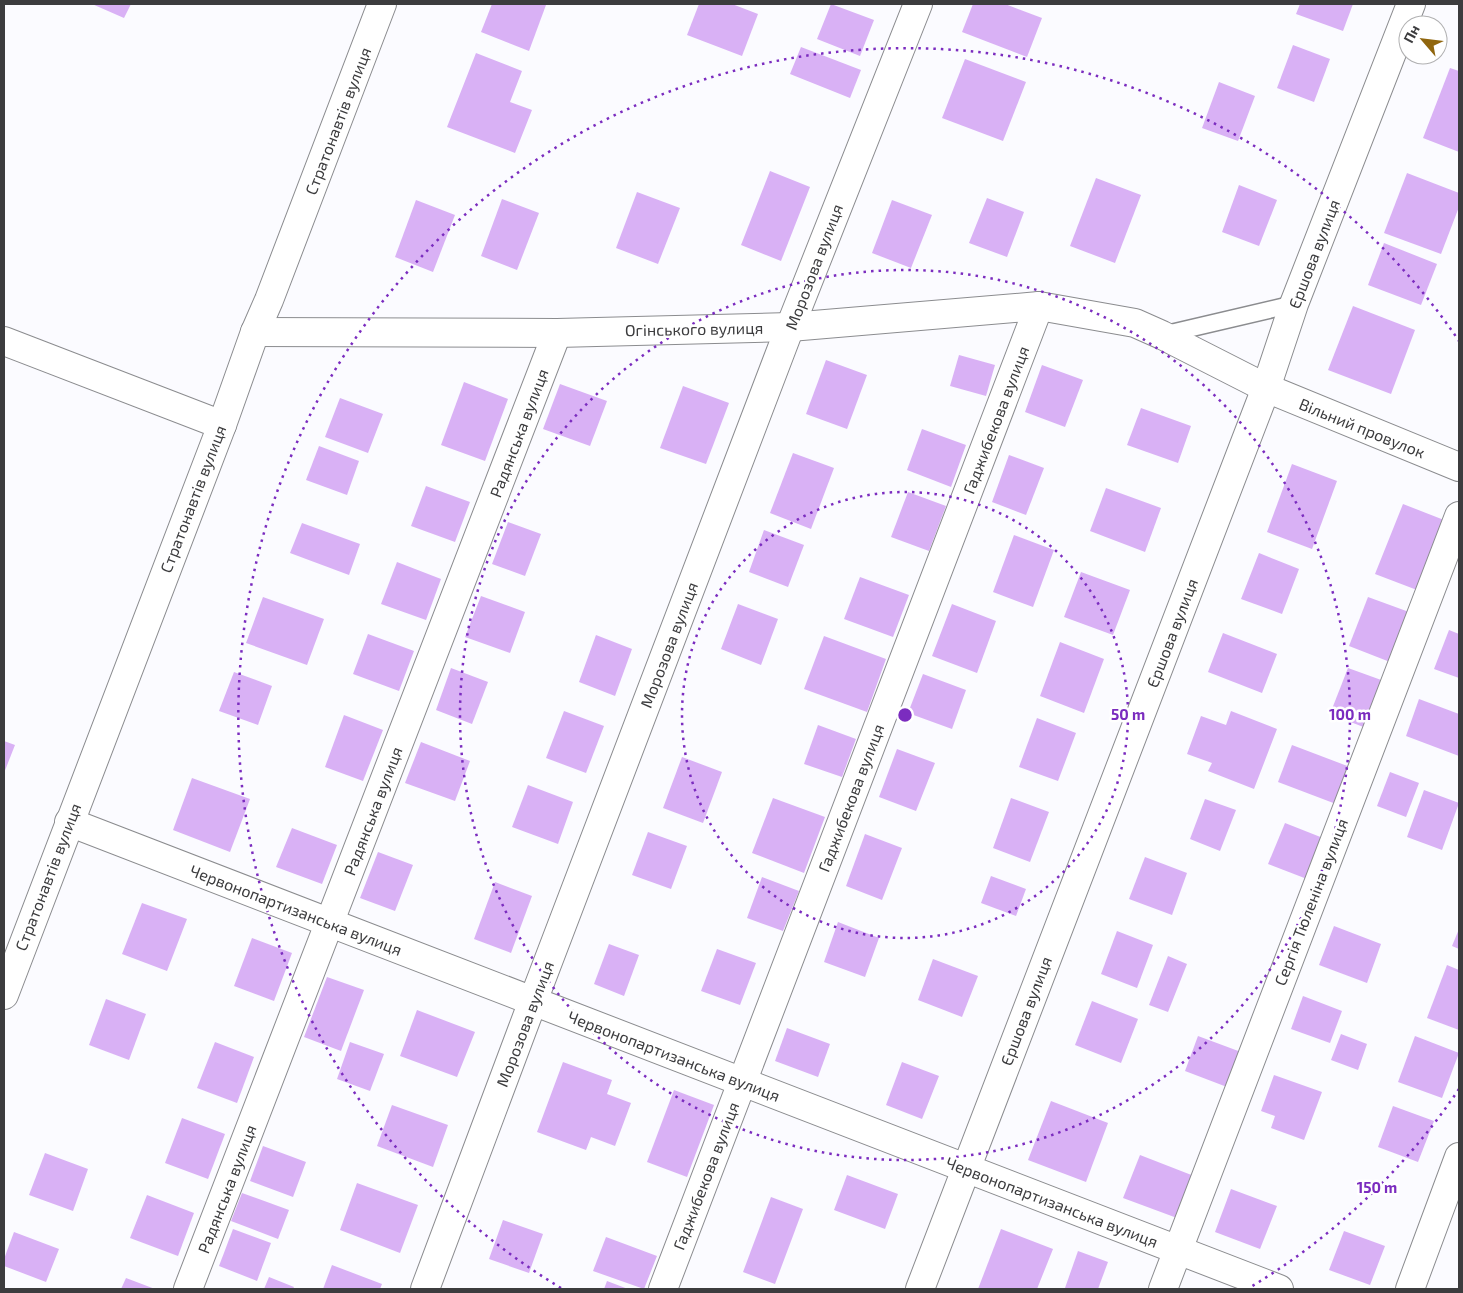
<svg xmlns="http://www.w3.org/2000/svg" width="1463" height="1293" font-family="'Exo 2',sans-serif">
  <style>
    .building { fill: #d9b1f5 }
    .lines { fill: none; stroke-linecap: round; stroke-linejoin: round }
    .service-casing { stroke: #8b8c8f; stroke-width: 19 }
    .minor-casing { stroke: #8b8c8f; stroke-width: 30 }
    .primary-casing { stroke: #8b8c8f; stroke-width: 30 }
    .service { stroke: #fff; stroke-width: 16 }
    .minor { stroke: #fff; stroke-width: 28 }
    .primary { stroke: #fff; stroke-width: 28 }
    .ring { fill: none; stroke: #7b2cbf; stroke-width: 2.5; stroke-dasharray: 2.5 5 }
    .labels { text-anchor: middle; stroke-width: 5; stroke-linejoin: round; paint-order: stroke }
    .street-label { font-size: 16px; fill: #3c3c3e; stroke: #fff }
    .centre { fill: #7b2cbf; stroke: #fff; stroke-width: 2.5 }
    .ring-label { font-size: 15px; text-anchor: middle; font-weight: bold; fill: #7b2cbf; stroke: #fff; stroke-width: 5; stroke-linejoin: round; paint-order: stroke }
  </style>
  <rect width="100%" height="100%" fill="#fbfbff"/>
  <g class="building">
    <polygon points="92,4 131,4 124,18"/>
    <polygon points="492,4 542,4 546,5 529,51 481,32"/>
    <polygon points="699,4 732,4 758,14 742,56 687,35"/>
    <polygon points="831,4 874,20 860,56 817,39"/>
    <polygon points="973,4 1005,4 1042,18 1027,57 962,32"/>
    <polygon points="1300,4 1353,4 1343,31 1296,14"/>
    <polygon points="1293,45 1330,59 1314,102 1277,88"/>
    <polygon points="801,47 861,70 850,98 790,74"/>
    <polygon points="476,53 522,71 510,102 532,110 515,153 447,127"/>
    <polygon points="965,59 1026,82 1003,141 942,118"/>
    <polygon points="1450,68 1459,71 1459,152 1423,138"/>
    <polygon points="1219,82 1255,96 1238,141 1202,128"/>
    <polygon points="770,171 810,187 781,261 741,245"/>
    <polygon points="1407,173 1459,193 1459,207 1441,254 1384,233"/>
    <polygon points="1096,178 1141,195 1115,263 1070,246"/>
    <polygon points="1239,185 1277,200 1259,246 1222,232"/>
    <polygon points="637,192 680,208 658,264 616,248"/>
    <polygon points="987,198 1024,212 1007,257 969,243"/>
    <polygon points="502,199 539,213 517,270 481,256"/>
    <polygon points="416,200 455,215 433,272 395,257"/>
    <polygon points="892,200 932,215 911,268 872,253"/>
    <polygon points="1384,243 1437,264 1421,305 1368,285"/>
    <polygon points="1353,306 1415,330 1391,394 1328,370"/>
    <polygon points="959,355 995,365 986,396 950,386"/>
    <polygon points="826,360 867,375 847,429 806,414"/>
    <polygon points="1042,365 1083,380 1065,427 1025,412"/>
    <polygon points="464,382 508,399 485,461 441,445"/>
    <polygon points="560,384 607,401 590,446 543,429"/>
    <polygon points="683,386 729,403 706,464 660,448"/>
    <polygon points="340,398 383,414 368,453 325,437"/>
    <polygon points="1141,408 1191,426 1178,463 1127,445"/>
    <polygon points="922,429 966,445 951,487 907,470"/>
    <polygon points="319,446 359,461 347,495 306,480"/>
    <polygon points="793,453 834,468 811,529 770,513"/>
    <polygon points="1009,455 1044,468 1026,515 992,502"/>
    <polygon points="1292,464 1337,481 1312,549 1267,532"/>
    <polygon points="426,486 470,502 455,542 411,526"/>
    <polygon points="1106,488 1161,508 1145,552 1090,531"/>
    <polygon points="908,492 946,506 929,551 891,537"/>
    <polygon points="1403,504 1444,520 1417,590 1375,574"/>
    <polygon points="508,522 541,534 525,576 492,564"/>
    <polygon points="302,523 360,544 349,575 290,553"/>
    <polygon points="764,530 804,545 788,587 749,572"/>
    <polygon points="1014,535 1054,550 1033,607 993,592"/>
    <polygon points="1259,553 1299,569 1282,614 1241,599"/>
    <polygon points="397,562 441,579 426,620 381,604"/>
    <polygon points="1081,572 1130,590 1113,635 1064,617"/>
    <polygon points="860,577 909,595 893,637 844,619"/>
    <polygon points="481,596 525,612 510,653 465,637"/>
    <polygon points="263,597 324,619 307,665 246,643"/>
    <polygon points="1368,597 1409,612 1390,662 1349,646"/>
    <polygon points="738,604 778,619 761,665 721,649"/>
    <polygon points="952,604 996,621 977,673 932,656"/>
    <polygon points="1449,630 1459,634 1459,678 1434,669"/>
    <polygon points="1223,633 1277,654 1262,693 1208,672"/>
    <polygon points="368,634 414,651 399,691 353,674"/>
    <polygon points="596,635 632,649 615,696 579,682"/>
    <polygon points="824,636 886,659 867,712 804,689"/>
    <polygon points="1060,642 1104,659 1084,713 1040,696"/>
    <polygon points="451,668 488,682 472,724 436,710"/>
    <polygon points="1348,668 1384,681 1366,728 1330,714"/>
    <polygon points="234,672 272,686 258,725 219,711"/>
    <polygon points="923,674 966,690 952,729 908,713"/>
    <polygon points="1419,699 1459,714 1459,756 1406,736"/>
    <polygon points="564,711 604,726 586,773 546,758"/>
    <polygon points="1231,711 1277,729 1254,789 1208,771 1212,763 1187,754 1201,716 1226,725"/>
    <polygon points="344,715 383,730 363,781 325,767"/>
    <polygon points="1037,718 1076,733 1058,781 1019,767"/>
    <polygon points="818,725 856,739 842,777 804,764"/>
    <polygon points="4,741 15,745 4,773"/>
    <polygon points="421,742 470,761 455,801 405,783"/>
    <polygon points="1292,745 1350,767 1336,804 1278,782"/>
    <polygon points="897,749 935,763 916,811 879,797"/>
    <polygon points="682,757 722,772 703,823 663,808"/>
    <polygon points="1390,772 1419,783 1406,817 1377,806"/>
    <polygon points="192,778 250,799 230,852 173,830"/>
    <polygon points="528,785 573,802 558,844 512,827"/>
    <polygon points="1424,790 1459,803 1442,850 1407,837"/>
    <polygon points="773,798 825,817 804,873 752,853"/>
    <polygon points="1011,798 1049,812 1030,862 993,848"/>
    <polygon points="1205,799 1236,810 1220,851 1190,839"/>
    <polygon points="1285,823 1323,838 1307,879 1268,864"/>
    <polygon points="292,828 337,845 322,884 276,867"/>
    <polygon points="648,832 687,846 671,889 632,875"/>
    <polygon points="865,834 902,848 882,900 846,886"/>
    <polygon points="378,852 413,865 395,911 360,898"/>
    <polygon points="1145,857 1187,873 1172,915 1129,899"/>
    <polygon points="991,876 1026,889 1016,916 981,903"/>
    <polygon points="762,877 799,891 783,931 747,918"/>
    <polygon points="495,882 532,896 511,953 474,939"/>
    <polygon points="142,903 187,919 167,971 122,954"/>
    <polygon points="838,922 879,938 865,977 824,962"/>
    <polygon points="1334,926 1381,944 1367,983 1319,965"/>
    <polygon points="1459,929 1459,949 1452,946"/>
    <polygon points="1117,931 1153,945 1137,988 1101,974"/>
    <polygon points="252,938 292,953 274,1001 234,986"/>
    <polygon points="609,944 639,955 624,996 594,984"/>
    <polygon points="717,949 756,963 740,1005 701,991"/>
    <polygon points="1168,956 1187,964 1168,1012 1149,1005"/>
    <polygon points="933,959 978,976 962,1017 918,1000"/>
    <polygon points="1447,965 1459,970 1459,1030 1427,1018"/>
    <polygon points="327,977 364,990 341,1051 304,1037"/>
    <polygon points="1303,996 1342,1011 1330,1043 1291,1029"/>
    <polygon points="106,999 146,1014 129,1060 89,1045"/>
    <polygon points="1092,1001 1138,1019 1121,1063 1075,1045"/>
    <polygon points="417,1010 475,1032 457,1077 400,1056"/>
    <polygon points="787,1028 830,1044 818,1077 775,1061"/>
    <polygon points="1341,1034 1367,1044 1358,1070 1331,1060"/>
    <polygon points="1198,1036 1241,1052 1227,1087 1185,1071"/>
    <polygon points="1415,1036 1459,1053 1442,1098 1398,1082"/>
    <polygon points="215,1042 254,1057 237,1103 197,1088"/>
    <polygon points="350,1042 384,1054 370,1091 337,1079"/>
    <polygon points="563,1062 612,1080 607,1094 631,1103 615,1146 591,1137 586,1150 537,1132"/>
    <polygon points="902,1062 939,1076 922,1119 886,1105"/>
    <polygon points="1274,1075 1322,1092 1304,1140 1271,1128 1275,1116 1261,1111"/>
    <polygon points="674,1090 714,1105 687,1177 647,1162"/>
    <polygon points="1051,1101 1108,1123 1086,1182 1028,1160"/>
    <polygon points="392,1105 448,1125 433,1167 377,1146"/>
    <polygon points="1393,1106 1434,1121 1418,1162 1378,1147"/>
    <polygon points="182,1118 225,1134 208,1179 165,1163"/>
    <polygon points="263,1146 306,1162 293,1197 250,1181"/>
    <polygon points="45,1153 88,1169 73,1211 29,1195"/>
    <polygon points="1140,1155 1194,1176 1177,1218 1123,1198"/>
    <polygon points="847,1175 898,1194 885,1229 834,1210"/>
    <polygon points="357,1183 418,1205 400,1253 340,1230"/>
    <polygon points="1231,1189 1277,1206 1260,1249 1215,1232"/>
    <polygon points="242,1193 289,1210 278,1239 231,1221"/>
    <polygon points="147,1195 194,1213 178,1256 130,1238"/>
    <polygon points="771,1197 803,1209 775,1284 743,1272"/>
    <polygon points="503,1220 543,1234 529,1273 489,1259"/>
    <polygon points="233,1229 271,1243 257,1281 219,1266"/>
    <polygon points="1001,1229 1053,1249 1037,1289 978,1289"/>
    <polygon points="1344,1231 1385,1246 1370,1285 1329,1270"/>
    <polygon points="14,1232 59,1249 46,1282 4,1266 4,1259"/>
    <polygon points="606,1237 657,1256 644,1289 593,1271"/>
    <polygon points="1078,1251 1108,1262 1098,1289 1069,1289 1065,1288"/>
    <polygon points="332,1265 382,1284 380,1289 323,1289"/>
    <polygon points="269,1277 294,1287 293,1289 264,1289"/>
    <polygon points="126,1278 155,1289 121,1289"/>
    <polygon points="607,1281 628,1289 604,1289"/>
  </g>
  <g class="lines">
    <defs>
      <polyline id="service" points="1162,335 1294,304"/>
      <g id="minor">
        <polyline points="255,332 557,333 790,327 1039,306 1135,323 1162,335 1266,388 1459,467"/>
        <polyline points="4,341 222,425"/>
        <polyline points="69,822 1279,1289"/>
        <polyline points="188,1289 557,333"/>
        <polyline points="425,1289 533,1001 790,327 918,4"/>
        <polyline points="663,1289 1039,306"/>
        <polyline points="920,1289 1266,388 1294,304 1411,4"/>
        <polyline points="1163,1289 1459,516"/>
        <polyline points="1410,1289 1459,1157"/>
      </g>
      <polyline id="primary" points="4,995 222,425 255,332 269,300 382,4"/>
    </defs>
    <use href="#service" class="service-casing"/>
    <use href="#minor" class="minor-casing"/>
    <use href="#primary" class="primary-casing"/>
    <use href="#service" class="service"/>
    <use href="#minor" class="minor"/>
    <use href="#primary" class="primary"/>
  </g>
  <g class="ring">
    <circle cx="905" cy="715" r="223"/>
    <circle cx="905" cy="715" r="445"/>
    <path d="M1459 1089A668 668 0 0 1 1249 1288M561 1288A668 668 0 1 1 1459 341"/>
  </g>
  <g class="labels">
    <g class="street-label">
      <text transform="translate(338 121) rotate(-69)" y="6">Стратонавтів вулиця</text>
      <text transform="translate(1314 254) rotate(-69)" y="6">Єршова вулиця</text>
      <text transform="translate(814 267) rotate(-69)" y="6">Морозова вулиця</text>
      <text transform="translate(694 329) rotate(-1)" y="6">Огінського вулиця</text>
      <text transform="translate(996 420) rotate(-69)" y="6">Гаджибекова вулиця</text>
      <text transform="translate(1362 428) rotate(22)" y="6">Вільний провулок</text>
      <text transform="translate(519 433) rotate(-69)" y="6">Радянська вулиця</text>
      <text transform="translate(193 499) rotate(-69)" y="6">Стратонавтів вулиця</text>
      <text transform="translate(1172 633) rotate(-69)" y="6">Єршова вулиця</text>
      <text transform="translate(669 645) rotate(-69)" y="6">Морозова вулиця</text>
      <text transform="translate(851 798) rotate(-69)" y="6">Гаджибекова вулиця</text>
      <text transform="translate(373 811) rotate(-69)" y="6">Радянська вулиця</text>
      <text transform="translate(48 877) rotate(-69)" y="6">Стратонавтів вулиця</text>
      <text transform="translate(1311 902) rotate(-69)" y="6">Сергія Тюленіна вулиця</text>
      <text transform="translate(296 910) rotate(21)" y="6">Червонопартизанська вулиця</text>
      <text transform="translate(1026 1011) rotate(-69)" y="6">Єршова вулиця</text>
      <text transform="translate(525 1024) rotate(-69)" y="6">Морозова вулиця</text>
      <text transform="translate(674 1056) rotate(21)" y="6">Червонопартизанська вулиця</text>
      <text transform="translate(706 1176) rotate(-69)" y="6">Гаджибекова вулиця</text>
      <text transform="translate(227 1189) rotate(-69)" y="6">Радянська вулиця</text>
      <text transform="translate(1052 1202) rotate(21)" y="6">Червонопартизанська вулиця</text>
    </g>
  </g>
  <circle cx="905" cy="715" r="8" class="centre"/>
  <g class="ring-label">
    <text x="1128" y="720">50 m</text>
    <text x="1350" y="720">100 m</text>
    <text x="1377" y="1193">150 m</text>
  </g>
  <rect width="1463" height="1293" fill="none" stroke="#3c3c3e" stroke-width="10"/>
  <g transform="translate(1423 40) rotate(298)"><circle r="24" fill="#ffffff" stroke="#b1b1b2"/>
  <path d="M0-4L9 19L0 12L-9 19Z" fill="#90660e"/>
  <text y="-8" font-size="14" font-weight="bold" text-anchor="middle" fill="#3c3c3e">Пн</text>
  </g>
</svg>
